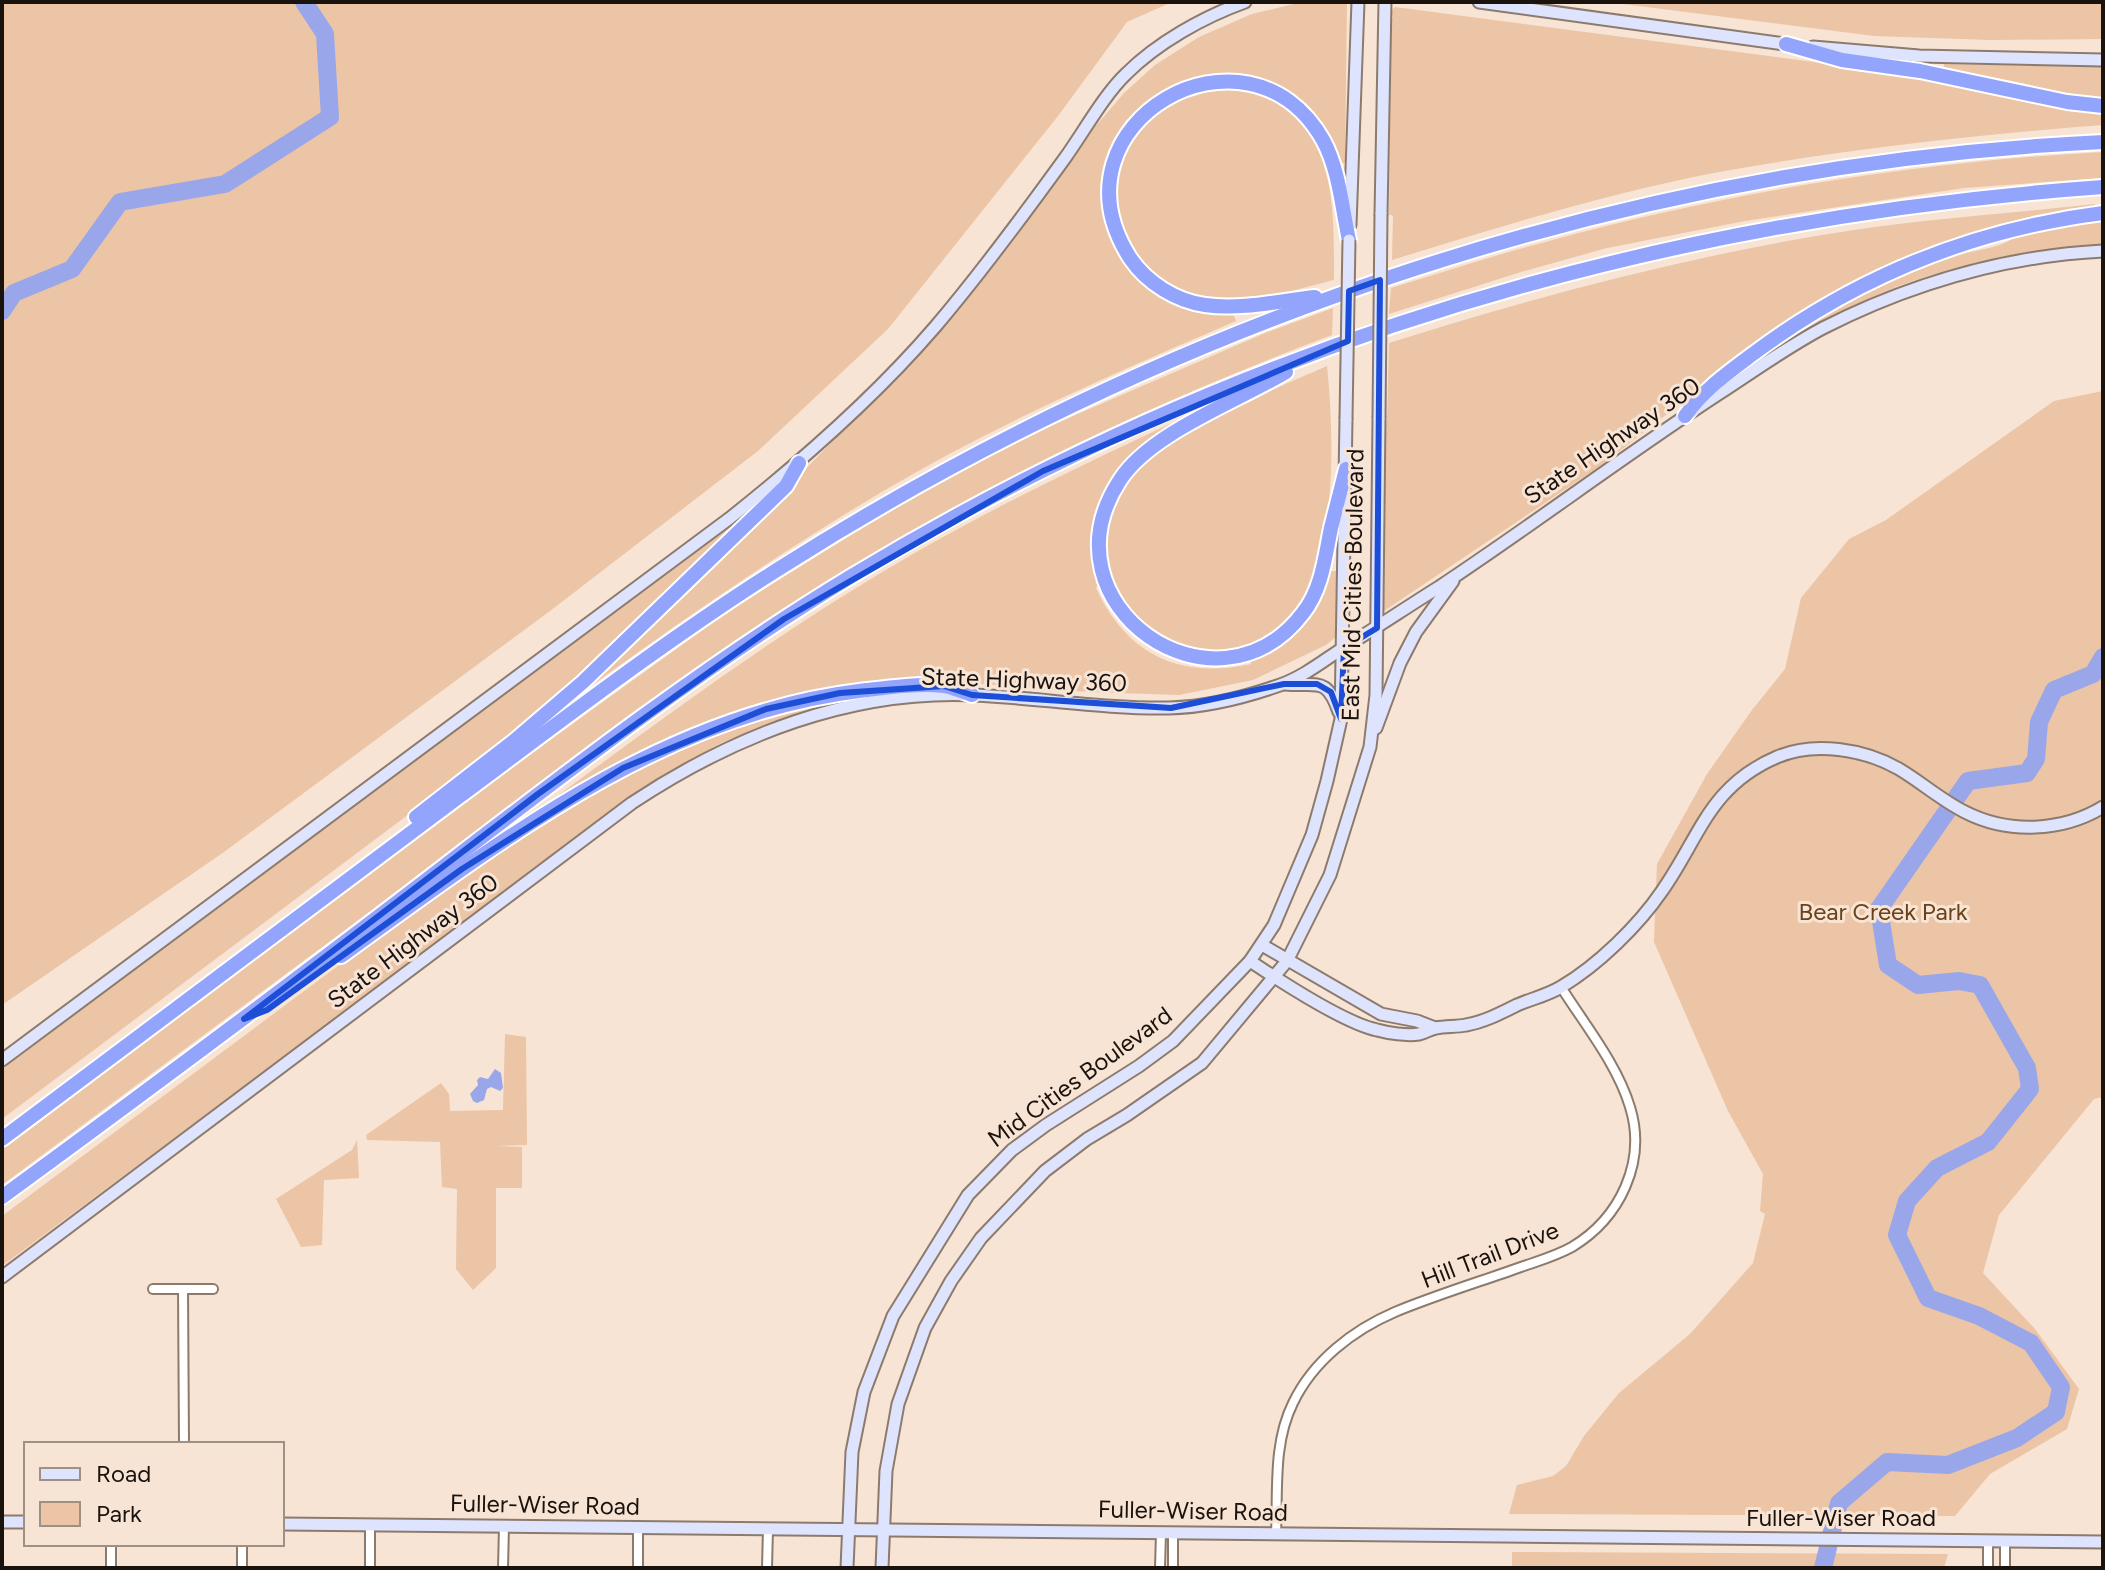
<svg xmlns="http://www.w3.org/2000/svg" width="2105" height="1570" font-family="Figtree,sans-serif">
  <style>
    .green { fill: #ebc5a5 }
    .water { fill: #99a7ea }
    .lines { fill: none; stroke-linecap: round; stroke-linejoin: round }
    .river { stroke: #99a7ea; stroke-width: 18 }
    .street-casing { stroke: #8c7b6c; stroke-width: 12 }
    .secondary-casing { stroke: #8c7b6c; stroke-width: 15 }
    .highway-casing { stroke: #fff; stroke-width: 18 }
    .street { stroke: #fff; stroke-width: 8 }
    .secondary { stroke: #dfe4fe; stroke-width: 11 }
    .highway { stroke: #93a4fd; stroke-width: 14 }
    .secondary-bridge-casing { stroke: #8c7b6c; stroke-width: 15; stroke-linecap: butt }
    .secondary-bridge { stroke: #dfe4fe; stroke-width: 11 }
    .marked { fill: none; stroke: #1d4ed8; stroke-width: 6; stroke-linejoin: round }
    .labels { text-anchor: middle; stroke-width: 6; stroke-linejoin: round; paint-order: stroke }
    .street-label { font-size: 24px; fill: #19120d; stroke: #f8e4d4 }
    .park-label { font-size: 24px; fill: #6a421a; stroke: #f8e4d4 }
  </style>
  <rect width="100%" height="100%" fill="#f8e4d4"/>
  <g class="green">
    <polygon points="2,2 1172,2 1127,22 1058,116 888,329 758,451 550,611 224,852 2,1005"/>
    <path d="M1302,2H1347L1345,163H1338L1322,129L1300,104L1247,79L1230,76L1190,81L1155,98L1126,128L1106,211L1118,251L1140,281L1172,303L1200,312L1233,314L1236,321C1115,373 994,425 880,493C779,553 682,620 587,689L585,687L700,578L945,325L1001,256L1094,128L1124,93L1155,65L1199,37L1252,14Z"/>
    <polygon points="1607,2 2103,2 2103,39 1990,40 1874,36"/>
    <path d="M1395,7L1890,72L2103,111V125C1974,135 1846,149 1719,172C1608,193 1499,227 1392,260L1393,216L1389,214L1391,18H1393L1391,11Z"/>
    <polygon points="1944,64 2103,67 2103,101 2060,95 1944,70"/>
    <path d="M1219,88C1240,91 1260,93 1278,104C1338,140 1334,219 1334,280C1300,288 1248,306 1214,301C1118,286 1081,166 1162,108C1179,96 1199,92 1219,88Z"/>
    <path d="M2103,152V178L1964,188L1745,221L1607,248L1521,272L1389,314L1391,288C1441,273 1491,256 1542,243C1722,193 1916,162 2103,152Z"/>
    <path d="M2095,204L2096,209L1973,235L1754,346L1603,464L1384,611L1385,422L1387,421L1389,343C1541,295 1696,254 1854,230C1934,218 2015,213 2095,204Z"/>
    <path d="M2103,220V244C2033,253 1963,261 1896,287C1860,301 1825,322 1790,340L1789,338C1838,304 1892,278 1948,258C1970,250 2000,250 2018,235Z"/>
    <path d="M1333,308L1332,335C1186,390 1042,455 908,535C800,598 701,674 599,746C398,889 200,1038 2,1185V1147L532,753L729,611L888,512L1029,435L1265,333Z"/>
    <path d="M1327,366C1334,431 1337,547 1301,604C1273,649 1207,667 1161,639C1108,606 1087,532 1128,481C1168,431 1268,392 1327,366Z"/>
    <polygon points="2103,391 2103,1097 2094,1099 1999,1215 1983,1273 2035,1329 2079,1389 2067,1429 1990,1474 1955,1516 1509,1514 1517,1485 1553,1476 1566,1466 1584,1436 1619,1393 1690,1334 1753,1263 1765,1214 1760,1211 1763,1174 1728,1111 1654,942 1657,864 1707,774 1752,710 1785,669 1801,598 1849,539 1886,520 2054,401"/>
    <path d="M1193,413L1194,416C1171,433 1145,448 1124,467C1093,494 1090,545 1099,582L1096,588C1126,654 1180,680 1251,664L1250,659C1294,641 1313,616 1328,571H1339L1337,636L1326,645L1253,680L1179,695L1088,692L955,682L780,700L694,728L590,781L551,807L549,802C658,722 764,643 879,574C980,513 1086,463 1193,413Z"/>
    <polygon points="733,524 735,526 567,688 485,757 2,1119 2,1068"/>
    <polygon points="820,703 821,708 723,742 657,779 2,1266 2,1216 413,910 583,799 629,771 732,726"/>
    <polygon points="505,1034 526,1037 527,1145 496,1146 522,1147 522,1188 496,1188 496,1268 473,1290 456,1269 457,1189 442,1187 440,1142 367,1140 366,1135 441,1083 449,1094 450,1111 503,1110"/>
    <polygon points="357,1140 359,1178 324,1180 322,1245 301,1247 276,1199 352,1150"/>
    <polygon points="1512,1552 1948,1554 1944,1568 1512,1568"/>
  </g>
  <polygon class="water" points="495,1069 501,1073 503,1088 500,1091 491,1087 487,1089 484,1100 477,1103 473,1101 470,1094 478,1085 477,1080 480,1077 488,1079"/>
  <g class="lines">
    <g class="river">
      <polyline points="2,311 14,293 72,269 120,202 225,184 330,117 325,34 304,2"/>
      <polyline points="1823,1568 1839,1503 1887,1462 1948,1465 2017,1438 2056,1412 2061,1387 2031,1343 1979,1316 1928,1298 1897,1235 1907,1201 1937,1168 1988,1142 2030,1089 2027,1068 1980,985 1959,981 1918,985 1888,965 1879,909 1968,781 2027,773 2036,759 2039,722 2054,690 2093,674 2103,657"/>
    </g>
    <defs>
      <g id="street">
        <polyline points="153,1289 213,1289"/>
        <polyline points="183,1289 184,1444"/>
        <polyline points="370,1525 370,1568"/>
        <polyline points="1173,1533 1173,1568"/>
        <path d="M1276,1534C1278,1490 1273,1443 1293,1403C1313,1361 1353,1330 1395,1312C1436,1295 1479,1282 1521,1267C1538,1261 1556,1256 1572,1247C1620,1218 1647,1162 1630,1107C1617,1064 1585,1025 1561,987"/>
        <polyline points="1988,1541 1988,1568"/>
        <polyline points="2005,1541 2005,1568"/>
        <polyline points="242,1544 242,1568"/>
        <polyline points="111,1568 111,1544"/>
        <polyline points="503,1568 504,1526"/>
        <polyline points="638,1568 638,1528"/>
        <polyline points="767,1568 768,1529"/>
        <polyline points="1160,1568 1161,1533"/>
      </g>
      <g id="secondary">
        <polyline points="1479,2 1792,45"/>
        <polyline points="1813,47 1919,56 2103,60"/>
        <polyline points="1381,214 1385,2"/>
        <polyline points="1350,225 1358,2"/>
        <path d="M1285,684C1317,687 1326,675 1339,712"/>
        <polyline points="1376,728 1400,663 1416,632 1453,581"/>
        <polyline points="1262,945 1381,1014 1417,1021 1435,1028"/>
        <path d="M1250,961C1280,981 1344,1023 1377,1030C1388,1033 1407,1036 1419,1034C1425,1033 1430,1029 1436,1028C1446,1026 1456,1027 1466,1025C1484,1022 1501,1013 1517,1005C1531,999 1548,995 1561,987C1598,965 1638,926 1662,891C1700,837 1709,786 1777,757C1814,741 1864,749 1899,769C1921,782 1941,800 1965,812C2008,834 2062,832 2103,807"/>
        <path d="M2,1060L730,518C803,460 874,398 935,327C981,273 1023,216 1065,158C1083,133 1104,95 1126,74C1157,43 1203,17 1245,2"/>
        <path d="M2,1277L632,803C733,736 851,689 975,695C1039,698 1105,709 1169,708C1206,707 1246,697 1280,685C1303,677 1323,661 1343,648C1376,628 1407,607 1439,587C1534,524 1625,455 1720,393C1754,371 1787,347 1823,328C1910,284 2006,256 2103,251"/>
        <polyline points="2,1522 26,1522"/>
        <polyline points="282,1524 2103,1542"/>
        <polyline points="847,1568 852,1452 864,1392 893,1316 968,1195 1012,1150 1046,1125 1139,1066 1173,1041 1250,961 1274,925 1312,835 1327,781 1341,719 1346,419"/>
        <polyline points="882,1568 886,1471 898,1404 925,1328 951,1281 981,1238 1045,1171 1087,1139 1127,1115 1202,1063 1287,961 1330,875 1370,747 1376,695 1379,418"/>
      </g>
      <g id="highway">
        <polyline points="1786,44 1842,60 1920,71 2067,102 2103,106"/>
        <path d="M1315,297C1279,301 1241,310 1205,305C1176,301 1147,283 1130,258C1044,122 1248,8 1323,140C1339,169 1342,208 1349,240"/>
        <path d="M1286,372C1238,401 1150,433 1120,480C1038,605 1216,727 1303,613C1322,589 1325,557 1331,528C1336,508 1341,488 1346,469"/>
        <path d="M1685,416C1705,388 1729,372 1757,351C1860,275 1976,229 2103,213"/>
        <polyline points="416,817 514,741 583,682 786,486 799,463"/>
        <path d="M341,956C498,843 661,715 859,691C884,688 919,683 943,686C953,687 963,692 972,695"/>
        <path d="M2,1139C154,1024 307,910 460,796C565,718 669,638 780,568C1175,317 1635,164 2103,142"/>
        <path d="M2,1197C140,1096 277,994 413,890C555,781 697,670 850,577C1236,343 1654,219 2103,187"/>
      </g>
    </defs>
    <use href="#street" class="street-casing"/>
    <use href="#secondary" class="secondary-casing"/>
    <use href="#highway" class="highway-casing"/>
    <use href="#street" class="street"/>
    <use href="#secondary" class="secondary"/>
    <use href="#highway" class="highway"/>
    <defs>
      <g id="secondary-bridge">
        <polyline points="1379,418 1381,214"/>
        <polyline points="1346,419 1349,240"/>
      </g>
    </defs>
    <use href="#secondary-bridge" class="secondary-bridge-casing"/>
    <use href="#secondary-bridge" class="secondary-bridge"/>
  </g>
  <path class="marked" d="M1380,280L1377,628L1344,648L1341,719L1331,692L1317,684H1284L1171,708L972,695L944,686L840,693L766,709L623,768L462,869L267,1010L244,1019L538,794L784,619L1043,471L1348,341L1349,291Z"/>
  <g class="labels">
    <g class="street-label">
      <text transform="translate(1612 441) rotate(-34)" y="8">State Highway 360</text>
      <text transform="translate(1353 585) rotate(-89)" y="8">East Mid Cities Boulevard</text>
      <text transform="translate(1024 680) rotate(2)" y="8">State Highway 360</text>
      <text transform="translate(413 941) rotate(-37)" y="8">State Highway 360</text>
      <text transform="translate(1080 1077) rotate(-36)" y="8">Mid Cities Boulevard</text>
      <text transform="translate(1490 1255) rotate(-21)" y="8">Hill Trail Drive</text>
      <text transform="translate(545 1505) rotate(1)" y="8">Fuller-Wiser Road</text>
      <text transform="translate(1193 1511) rotate(1)" y="8">Fuller-Wiser Road</text>
      <text x="1841" y="1526">Fuller-Wiser Road</text>
    </g>
    <g class="park-label">
      <text x="1883" y="920">Bear Creek Park</text>
    </g>
  </g>
  <rect width="2105" height="1570" fill="none" stroke="#19120d" stroke-width="8"/>
  <rect x="24" y="1442" width="260" height="104" fill="#f8e4d4" stroke="#9f9084" stroke-width="2"/>
  <rect x="40" y="1468" width="40" height="12" fill="#dfe4fe" stroke="#9f9084" stroke-width="2"/>
  <text x="96" y="1482" font-size="24" fill="#19120d">Road</text>
  <rect x="40" y="1502" width="40" height="24" fill="#ebc5a5" stroke="#9f9084" stroke-width="2"/>
  <text x="96" y="1522" font-size="24" fill="#19120d">Park</text>
</svg>
